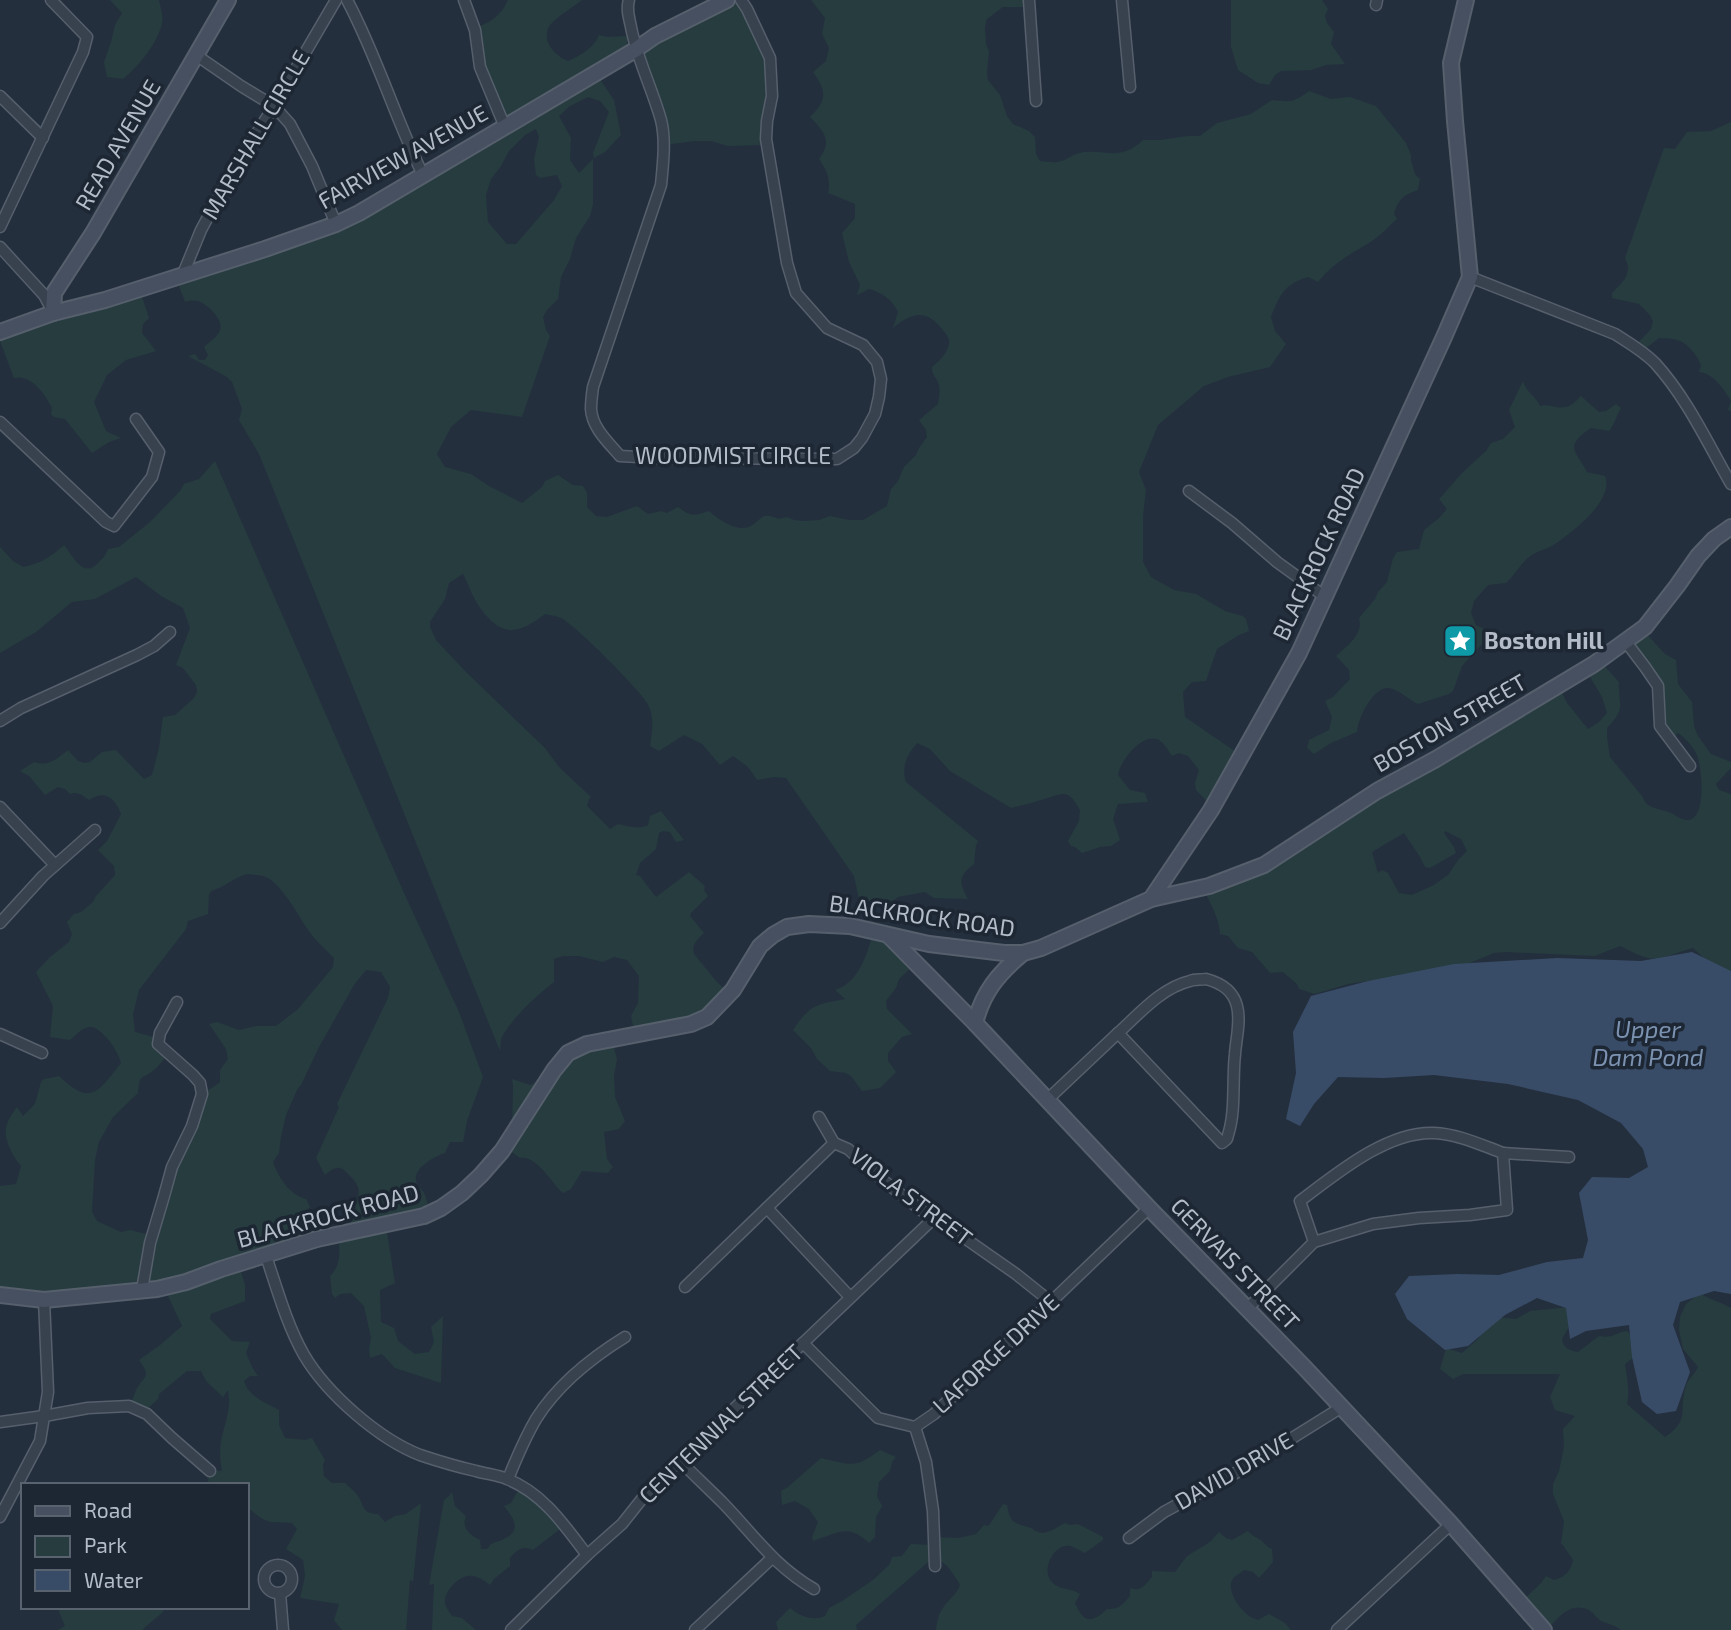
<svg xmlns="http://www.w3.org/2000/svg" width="1731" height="1630" font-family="'Exo 2',sans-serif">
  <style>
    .green { fill: #263c3f; fill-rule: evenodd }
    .water { fill: #394c67 }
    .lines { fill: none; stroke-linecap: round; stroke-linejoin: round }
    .street-casing { stroke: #565f6c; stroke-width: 13 }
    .secondary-casing { stroke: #565f6c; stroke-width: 18 }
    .street { stroke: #38414e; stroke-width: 10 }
    .secondary { stroke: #465061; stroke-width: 14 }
    .labels { text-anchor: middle; stroke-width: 7; stroke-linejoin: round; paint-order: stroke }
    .street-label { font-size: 23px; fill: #b4bcc9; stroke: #1d2633 }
    .poi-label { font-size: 23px; font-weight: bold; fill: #b4bcc9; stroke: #1d2633; text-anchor: start }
    .water-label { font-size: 24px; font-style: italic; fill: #7c92b1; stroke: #1d2633 }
  </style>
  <rect width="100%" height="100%" fill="#242f3e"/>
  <g class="green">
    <path d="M110,0H159C160,7 164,16 162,23C158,43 138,67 123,79L107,77L104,62L111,42L115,25L122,13Z"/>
    <path d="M508,0H582C574,6 556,18 550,25C540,40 555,56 568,61C581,55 593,49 599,35L607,37L627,36V48L726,0H738L759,37L769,69L766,145L728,146L711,141H694L664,145L639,66L628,52L596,73L614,100L621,135L605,152L594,158L593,153L609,112L600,101L588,97L570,106L559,116L571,138L570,160L579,173L593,159V204L590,216L576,238L570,259L561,277L558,299L547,310L543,317L546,330L550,336L522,417L471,410L451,427L437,454L445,467L471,474L489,486L522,503L542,487L545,481L558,475L573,485L583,486L587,493V507L596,516L607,517L637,506L648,514L661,511L667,513L678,507C692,517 693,516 709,511C717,519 737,532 749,527C763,520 759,511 779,519L787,517L794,520L803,521L819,520L830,516L849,520H863L887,506L891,489L898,481L904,467L916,455L919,448L927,437L926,430L919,420L938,404C939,397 941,389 938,382C935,376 932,375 932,367C939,361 947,354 949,344C950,338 946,334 942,329C926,309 912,312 893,328L898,312C892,299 882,293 869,289L857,295L860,285L849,262L842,233L855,218V204L828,193C831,180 827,170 819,159C833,140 824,132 810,117C827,100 827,92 813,72L826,61L829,48L822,34L825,18L811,0H1028V7H1003L987,19L985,27L986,44L989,52L987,72L988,80L1000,95L1007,116L1013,124L1029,131L1035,137L1036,154L1040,161C1045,161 1052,163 1057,162C1066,161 1074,153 1084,152C1108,150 1121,161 1143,140H1160L1188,136H1200L1217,123L1251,114L1272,100C1291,102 1293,103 1309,91L1331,99L1350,97L1376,106L1406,143L1411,155V160L1415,174L1420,179L1418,190C1404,195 1398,199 1394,214L1397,219C1389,226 1381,235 1372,241C1351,254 1334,262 1318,282L1308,277C1283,285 1280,295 1271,317L1275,331L1286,344L1270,367L1228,377L1204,386L1158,425L1139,472L1146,490L1143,516V562L1151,577L1174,590L1196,594L1225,611L1243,616L1246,619L1249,631L1239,635L1217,649L1206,681L1192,682L1183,692L1185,717L1242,756L1211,806L1196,790L1195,783L1199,770L1188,756L1179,753L1172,756C1168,750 1163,741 1157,739C1141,734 1120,761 1118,775L1130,790L1145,793L1148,802L1118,804L1113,819L1120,840L1111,846L1100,847L1082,853L1075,847L1071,846L1068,841L1079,821L1080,810C1068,788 1064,793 1044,799C1033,803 1022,805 1011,808L950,771L930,749L917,743C907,755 901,767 906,782L978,841L976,845L974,864C959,876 958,881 968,899L934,898L925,892L898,897L889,904L859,900L854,876L786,778L774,777L757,780L748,767L733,756L720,765L702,744L684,735L659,751L650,746C652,732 655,716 647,703C640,690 574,624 561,618C557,616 550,615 545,614C519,634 502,638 481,609C473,599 469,585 463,574L449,583L445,599L430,622V627L436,640L466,672L545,748L559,767L591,797L589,799L587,806L610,829L618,824C628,826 639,830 648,825L650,816L661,811L684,840L676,842L670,832L663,831L659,833L656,849L640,863L636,875L640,876L656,897L689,872L705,886L704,890L708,896L691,913L690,916L704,933C698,939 691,944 694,954L717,982L731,995L707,1017L635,1034L631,1016L638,1003L639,976L627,960L614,957L603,962L579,956H563L554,959V982C535,997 516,1014 503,1035C500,1039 501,1045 500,1051L259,454L239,420L242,409L232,382L227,377L188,356L195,354L199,360H205L208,355L204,347C209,342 218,337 220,330C224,321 210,307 202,303C197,300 191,300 185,302L176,278L344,220L503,128L479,67L475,28C491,22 501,16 508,0ZM536,129L539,137L534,159L536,175L540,178L557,175L562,186L554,200L516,244H507L488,222L486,195L491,179L501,166L509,151L525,135Z"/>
    <polygon points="1231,0 1322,0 1328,9 1325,16 1327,23 1334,32 1331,44 1345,64 1326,65 1311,70 1281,71 1275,75 1269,85 1258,83 1238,70 1231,47"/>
    <path d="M1731,122V411L1728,410L1731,401C1724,389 1713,373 1699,372L1701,365C1697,355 1688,343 1677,340C1672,338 1665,339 1659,338L1641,352L1635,346L1651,329L1653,321L1650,315L1639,304L1612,298V293C1623,282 1633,274 1625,258L1664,148L1675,149L1687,132L1711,131Z"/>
    <path d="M140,291L149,318L143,324L142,333L156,351L126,360L107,375L94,402L106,431L121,438L109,442L92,453L65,419L54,417L51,414L52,408C45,394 31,374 14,378L0,341V332Z"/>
    <path d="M1523,381C1526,392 1536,396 1540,406C1549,403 1556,409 1565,407C1571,407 1577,400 1581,396L1599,412L1606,411L1616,404L1621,408C1616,416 1615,424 1609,431L1591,428C1563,447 1576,450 1587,472L1605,476C1615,501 1570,534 1552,546C1546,549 1538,551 1532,555C1522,561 1515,575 1506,583L1488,585L1474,601L1471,613L1476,625L1492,633L1462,666L1453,691L1449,694L1418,704C1409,700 1397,688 1388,688C1372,688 1358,719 1357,732L1331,743L1314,754L1307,748L1309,740L1329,730L1332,717L1325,701L1333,697L1350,679L1349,670L1336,656C1347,646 1364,634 1359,618L1375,599L1378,592L1387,582L1393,558L1397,552L1419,549L1424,530L1439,518L1447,509L1439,499L1442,496L1462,473L1486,451L1491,443L1503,439L1515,427L1509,410Z"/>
    <path d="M215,461L404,893L459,1012L483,1077L467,1121L463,1142H450L445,1153C434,1157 410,1169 417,1184C419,1188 423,1190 424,1193C427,1198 427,1205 429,1210L386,1226L395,1283L380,1290L381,1322L394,1328L398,1341L415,1354L429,1352L434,1342L431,1327L443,1316L441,1383L395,1368L382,1354L370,1358L369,1349L371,1338L364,1306L351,1293L340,1294L335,1298L332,1294L330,1276C342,1265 339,1250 339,1235L351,1228L349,1208C362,1195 362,1188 349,1175C346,1172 344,1169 340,1168C334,1167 329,1172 325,1175L316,1158L339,1107L337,1104L388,998L390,987L381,972L366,970L354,985L319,1047L301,1085L298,1088L286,1115L281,1137L279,1153L273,1162C278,1177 290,1195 306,1199L310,1207L300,1220L306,1241L239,1264L245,1285V1301L211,1314L210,1319L232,1341L250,1342L246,1353L252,1367L258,1376H250L244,1381C249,1397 265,1402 279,1410V1425L285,1438L305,1440L312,1438L325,1460L323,1465L324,1476L332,1483H345C349,1487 355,1491 358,1496C364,1505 362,1514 378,1514L385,1522L395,1516L406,1514L421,1503L413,1582L410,1580L406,1630H342L334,1620L339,1604L300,1598L305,1576L303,1560L286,1549L297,1529L292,1523C267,1522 267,1524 247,1507V1485H208L209,1470L222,1471C221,1465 220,1459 220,1453C220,1430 233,1413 228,1390L223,1397L206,1381L201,1371H187L159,1394L158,1399L145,1411L130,1406C132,1401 134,1395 136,1390C144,1375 152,1378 139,1360L160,1345L182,1326L167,1294L149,1288L0,1296V1186L16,1184L21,1166C13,1157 4,1141 6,1128C7,1121 13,1112 17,1107L23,1116L35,1104L41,1082L44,1079L59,1076C91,1107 98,1092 121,1063C119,1052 101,1025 89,1027C82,1028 76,1035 70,1040L50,1037L53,1006L36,972L50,957L69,942L72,934L67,922L74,914L81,912L93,902L96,896L115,875L114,866L98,850L107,841L121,814C115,798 105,789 89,800C83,796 78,791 70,794L65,789L58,787L45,795L29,776L20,771L34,762C48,767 57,759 68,750L78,761L85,763L90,762L102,752L116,750L144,779L152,775L159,748L163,717L175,715L194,698L197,692L196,685L183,668L176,665L190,628L183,608L161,596L136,577L95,599L72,602L36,632L0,653V547L13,561L23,567C42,563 50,557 64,545C73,556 83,579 98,563C103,558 106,555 108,549L119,547L150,522L180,491L184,484L199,479ZM247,874C253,875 263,875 268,878C284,888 298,915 308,930C315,940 326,950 334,958L333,967L298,1009L276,1026H256L239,1030L217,1022L209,1024L226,1049L228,1059L220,1070V1082L212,1088L201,1093L150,1235L130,1230L121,1232L97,1221L92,1212L95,1160L99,1142L113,1117L138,1093C140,1072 141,1081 154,1070C159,1066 163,1060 167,1056L157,1038L135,1032L133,1014L139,990L186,929L188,921L208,914L209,895L211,891C225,887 233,878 247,874Z"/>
    <path d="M1642,629L1665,654L1676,660L1678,684L1692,702L1694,726L1698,736L1711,754L1731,762V768L1716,784L1719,790L1731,794V976L1717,970L1693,948C1680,951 1660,961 1648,958C1639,956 1629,950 1620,946L1595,956L1505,952L1494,953L1465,965L1448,969L1348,984L1315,994L1299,989L1297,984L1283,972L1270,973L1252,952L1238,948L1228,936L1220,934C1219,917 1210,903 1203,888L1263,866L1559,686L1567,703L1588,729L1599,722L1607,713L1602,697L1586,670L1600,661L1619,682C1618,707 1627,707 1607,728V737L1610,757L1642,796C1647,809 1657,808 1669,812C1675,814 1681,821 1689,820C1707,817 1702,765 1696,753C1692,745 1685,738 1678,733L1674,737L1659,718L1654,698L1651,681L1648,674L1621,646ZM1445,831L1461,839L1467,851L1458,860L1448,875L1434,885L1412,895L1399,893L1388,873L1382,870L1378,873L1372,852L1404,833L1420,857L1425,867L1430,868L1456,853L1454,847L1444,833Z"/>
    <path d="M873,933H878L915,964L899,979L896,988L886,1001L887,1009L912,1034L902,1037L888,1053V1061L896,1072L880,1088L862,1091L852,1077L846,1073L830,1071L817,1059L811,1048L793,1030C811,1004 815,1005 845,999L835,990C859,982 867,955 873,933Z"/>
    <path d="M612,1040L617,1059L614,1076L615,1097L625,1121L619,1129L604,1132L607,1159L613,1167L608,1173L582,1171L571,1189L563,1193C551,1183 537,1155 520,1158L505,1147L512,1135L513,1086L512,1079L530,1085L551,1074L570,1053Z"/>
    <path d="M1700,1293C1710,1300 1721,1302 1731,1308V1630H1621C1615,1625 1608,1624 1601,1621C1596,1618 1593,1612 1589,1610C1570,1601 1558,1618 1547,1630L1520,1603L1541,1583L1546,1576L1554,1580C1565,1577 1571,1571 1573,1560L1563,1545L1561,1544L1564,1521L1553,1494V1484L1559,1471L1564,1447L1563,1429L1575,1416L1555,1410L1550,1397L1560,1374H1463L1453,1379L1440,1369L1446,1348L1462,1353L1478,1339L1494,1317L1516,1319L1530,1311L1569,1307L1574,1318L1562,1339C1563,1348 1570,1351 1578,1352L1599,1336C1614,1339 1615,1332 1627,1331L1636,1341L1634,1357L1625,1364C1627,1376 1630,1393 1627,1404L1665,1437C1691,1420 1678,1410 1686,1386C1688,1379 1695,1374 1698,1367L1683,1349L1679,1330L1680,1317L1686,1304Z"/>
    <path d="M880,1450L896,1457L892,1462L890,1471L879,1482L877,1496L882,1506L876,1517L875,1537L869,1543C848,1523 838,1533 813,1541L812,1537L818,1522L809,1509L795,1501L782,1505L781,1491L788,1487L821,1458C851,1465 855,1469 880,1450Z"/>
    <path d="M520,1487L564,1526L533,1550C522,1545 517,1550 510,1558V1566L494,1579L490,1585C483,1580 477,1575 468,1576C458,1577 446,1590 445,1600C444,1606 449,1611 452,1616L462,1618L476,1630H432L434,1584L429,1585L444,1500L449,1496L452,1492L455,1506L466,1516C461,1528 470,1535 480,1540L481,1549H487C492,1542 494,1543 502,1540C523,1531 514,1519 504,1506L511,1503Z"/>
    <path d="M1003,1504L1007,1505C1010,1521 1012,1523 1028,1527C1036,1529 1030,1529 1038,1532C1048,1535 1057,1527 1065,1523L1070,1525L1078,1524L1103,1537V1540L1085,1553C1081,1551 1075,1547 1070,1546C1054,1543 1041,1570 1051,1581C1059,1591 1070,1587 1080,1594L1075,1603C1084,1623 1091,1624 1107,1609C1119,1610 1123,1604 1130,1596V1588C1141,1592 1145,1585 1152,1577V1571L1175,1572L1187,1556L1210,1542L1219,1532L1226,1538L1232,1540L1248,1531C1253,1537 1257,1537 1262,1541C1266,1545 1267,1547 1272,1549L1273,1562L1259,1578L1253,1572L1244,1570C1239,1574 1232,1577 1231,1583C1229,1597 1245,1617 1258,1620L1269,1614L1285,1623L1291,1630H936C937,1623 938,1614 943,1608C948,1599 957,1595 960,1585C953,1573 947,1563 934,1557L856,1625L857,1630H778L776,1622L790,1608C801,1617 812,1621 825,1616L829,1608L842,1601L873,1580L890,1564L892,1557L902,1556L911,1544L933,1545L935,1537L959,1538L976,1534L984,1525L988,1526L990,1524Z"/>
    <polygon points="57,1607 165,1607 163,1612 144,1628 143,1630 58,1630 65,1626"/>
  </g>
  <polygon class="water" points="1692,952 1731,971 1731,1294 1714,1291 1680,1302 1673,1325 1690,1372 1676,1411 1657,1414 1642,1402 1632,1357 1629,1325 1586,1331 1570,1339 1566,1308 1537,1298 1505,1315 1468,1346 1445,1350 1407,1319 1395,1294 1409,1276 1458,1274 1499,1275 1547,1262 1583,1258 1588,1240 1579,1193 1592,1177 1629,1178 1648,1167 1643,1149 1621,1123 1578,1100 1508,1084 1434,1075 1384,1078 1338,1077 1314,1104 1300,1126 1286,1119 1296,1073 1293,1032 1311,996 1368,981 1454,964 1557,958 1641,961"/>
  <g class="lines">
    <defs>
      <g id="street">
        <path d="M347,0C377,56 395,118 423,175"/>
        <polyline points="464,0 475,30 480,67 505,127"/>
        <path d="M629,0C626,9 629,17 631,27C637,59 652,88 661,120C666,140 663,164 661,185L593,387C592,394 591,402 591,409C592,428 609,443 620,456L657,458L837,459L854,448L862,438L875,414L879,397L881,379L877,362L863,345L827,328L796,293L787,263L766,139L767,121L772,96L770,58L747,9L741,0"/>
        <polyline points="1029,0 1036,101"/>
        <polyline points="1122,0 1130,87"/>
        <polyline points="1376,5 1377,0"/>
        <polyline points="196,55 241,86 274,106 290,124 312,166 336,224"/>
        <polyline points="0,96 43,138"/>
        <polyline points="0,227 83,52 87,37 51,0"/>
        <polyline points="0,247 44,295 53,312"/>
        <polyline points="183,274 201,230 231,174 274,106 336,0"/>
        <path d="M1470,277L1615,334C1629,343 1643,351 1655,363C1687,398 1708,444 1731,484"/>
        <polyline points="0,422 106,522 114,526 152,477 159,452 136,419"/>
        <polyline points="1189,491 1232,523 1277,562 1324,596"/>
        <polyline points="1626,642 1645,667 1658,686 1660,726 1690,766"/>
        <polyline points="0,721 21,708 137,655 154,646 170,632"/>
        <polyline points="0,807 55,865"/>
        <polyline points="0,923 43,876 95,830"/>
        <path d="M1206,979C1221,983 1233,990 1237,1006C1241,1021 1236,1039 1235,1054C1232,1080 1236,1111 1228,1135C1227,1140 1227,1139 1222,1143L1118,1033C1139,1014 1161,988 1190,981C1195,979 1201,980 1206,979Z"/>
        <polyline points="0,1034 42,1053"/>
        <polyline points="1047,1100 1118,1033"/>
        <polyline points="819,1117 834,1143"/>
        <polyline points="834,1143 848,1149 879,1177 908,1200 933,1219 966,1239 1016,1274 1051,1302"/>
        <polyline points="1503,1153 1569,1157"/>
        <polyline points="767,1208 850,1297"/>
        <path d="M266,1256C277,1289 287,1325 304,1355C327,1394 379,1439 420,1455C438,1461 458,1467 476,1471C486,1474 498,1475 507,1479C543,1493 565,1526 587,1555"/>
        <polyline points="685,1287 834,1143"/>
        <polyline points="142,1290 150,1243 164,1196 172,1167 192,1126 202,1094 200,1083 193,1075 158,1044 160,1033 177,1002"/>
        <path d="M1247,1309L1314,1242L1373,1224L1419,1218L1470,1215L1507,1210L1503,1153C1481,1145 1458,1134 1434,1133C1387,1131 1336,1174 1300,1201L1314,1242"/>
        <polyline points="803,1343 878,1418 915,1427 934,1414 1149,1208"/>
        <polyline points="0,1422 44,1416 88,1408 129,1406 147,1414 172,1438 210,1471"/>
        <polyline points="915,1427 926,1462 933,1511 935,1566"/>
        <path d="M680,1461C694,1475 709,1489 723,1503C754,1535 774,1566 814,1589"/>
        <path d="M508,1479C516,1459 525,1438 536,1419C558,1384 591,1358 625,1337"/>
        <polyline points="0,1517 40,1441 48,1392 44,1300"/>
        <polyline points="1129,1538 1164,1512 1241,1470 1342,1407"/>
        <circle cx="278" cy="1579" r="14"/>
        <polyline points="280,1593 283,1630"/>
        <polyline points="511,1630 587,1555 622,1524 649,1490 933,1219"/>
        <polyline points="695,1630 772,1558"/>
        <polyline points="1337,1630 1451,1524"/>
      </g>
      <g id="secondary">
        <polyline points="53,313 54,293 93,233 228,0"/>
        <polyline points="0,332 53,313 105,300 265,249 336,224 359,213 635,50 655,36 727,0"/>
        <polyline points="1151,899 1209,886 1264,865 1377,791 1436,759 1594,664 1645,627 1677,586 1698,556 1714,539 1731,527"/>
        <polyline points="889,936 975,1023 1149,1208 1304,1367 1451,1524 1544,1630"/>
        <path d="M975,1023C983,992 998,974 1023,953"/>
        <polyline points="0,1295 44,1300 157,1289 186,1282 221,1269 317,1239 424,1216 441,1208 462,1193 481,1175 502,1151 554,1070 568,1053 587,1044 691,1024 707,1017 733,990 760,946 773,935 787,927 809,924 850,926 929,944 1004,953 1023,953 1041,948 1151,899 1211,810 1299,653 1444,337 1470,277 1455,121 1451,63 1466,0"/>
      </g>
    </defs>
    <use href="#street" class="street-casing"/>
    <use href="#secondary" class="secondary-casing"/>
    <use href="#street" class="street"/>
    <use href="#secondary" class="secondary"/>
  </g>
  <defs>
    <symbol id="sight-square" viewBox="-11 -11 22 22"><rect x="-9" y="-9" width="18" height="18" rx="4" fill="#0f9aa8" stroke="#1d2633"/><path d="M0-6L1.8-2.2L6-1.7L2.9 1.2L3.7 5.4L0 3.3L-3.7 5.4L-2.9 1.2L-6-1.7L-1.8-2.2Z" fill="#fff"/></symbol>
  </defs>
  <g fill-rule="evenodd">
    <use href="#sight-square" x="1441" y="622" width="38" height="38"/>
  </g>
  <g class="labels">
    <g class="street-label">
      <text transform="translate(256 135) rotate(-60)" y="8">MARSHALL CIRCLE</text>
      <text transform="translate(118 145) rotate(-60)" y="8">READ AVENUE</text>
      <text transform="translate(403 157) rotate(-29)" y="8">FAIRVIEW AVENUE</text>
      <text x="733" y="464">WOODMIST CIRCLE</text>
      <text transform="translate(1319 554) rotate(-65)" y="8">BLACKROCK ROAD</text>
      <text transform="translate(1450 723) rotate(-30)" y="8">BOSTON STREET</text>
      <text transform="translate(922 916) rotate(8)" y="8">BLACKROCK ROAD</text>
      <text transform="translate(911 1197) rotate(37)" y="8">VIOLA STREET</text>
      <text transform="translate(328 1216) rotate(-15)" y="8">BLACKROCK ROAD</text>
      <text transform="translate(1235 1264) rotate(46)" y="8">GERVAIS STREET</text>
      <text transform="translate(996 1354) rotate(-43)" y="8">LAFORGE DRIVE</text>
      <text transform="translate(721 1424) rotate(-44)" y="8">CENTENNIAL STREET</text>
      <text transform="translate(1234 1471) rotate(-30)" y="8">DAVID DRIVE</text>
    </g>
    <g class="poi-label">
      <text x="1484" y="649">Boston Hill</text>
    </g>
    <g class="water-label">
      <text x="1648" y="1038">Upper<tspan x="1648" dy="28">Dam Pond</tspan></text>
    </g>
  </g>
  <rect x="21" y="1483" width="228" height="126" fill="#1d2633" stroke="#59626f" stroke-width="2"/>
  <rect x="35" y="1506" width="35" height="10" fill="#465061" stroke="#59626f" stroke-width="2"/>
  <text x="84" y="1518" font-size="21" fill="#b4bcc9">Road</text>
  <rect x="35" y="1536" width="35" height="21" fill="#263c3f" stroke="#59626f" stroke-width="2"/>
  <text x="84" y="1553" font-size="21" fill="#b4bcc9">Park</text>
  <rect x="35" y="1570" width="35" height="21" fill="#394c67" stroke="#59626f" stroke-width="2"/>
  <text x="84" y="1588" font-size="21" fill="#b4bcc9">Water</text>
</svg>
